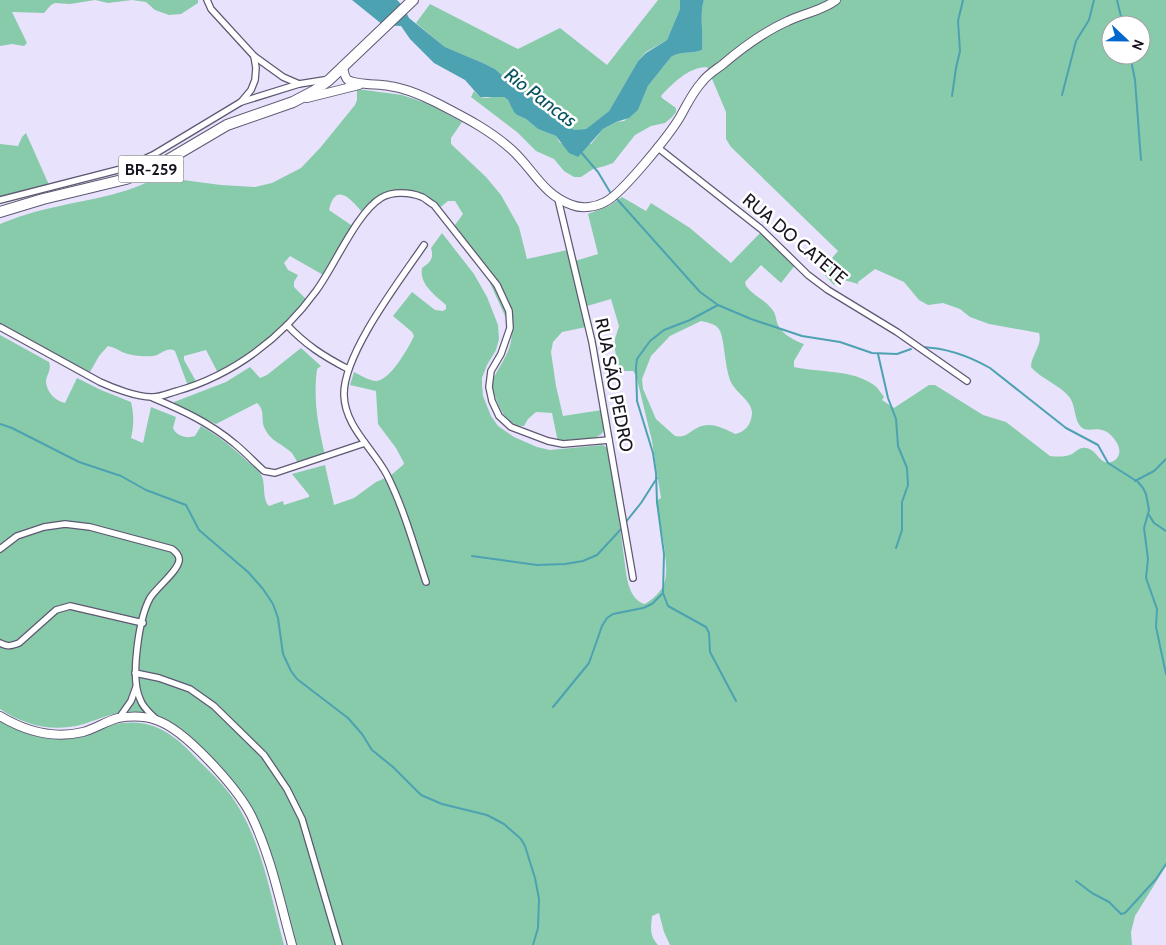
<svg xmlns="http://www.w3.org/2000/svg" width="1166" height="945" font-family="Cabin,sans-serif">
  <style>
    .green { fill: #87cbaa; fill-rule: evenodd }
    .water { fill: #4da2b2 }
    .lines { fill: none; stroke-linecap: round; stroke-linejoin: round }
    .stream { stroke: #4da2b2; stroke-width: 2 }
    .street-casing { stroke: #5f5873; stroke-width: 8 }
    .secondary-casing { stroke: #5f5873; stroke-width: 10 }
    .highway-casing { stroke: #5f5873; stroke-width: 12 }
    .street { stroke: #fff; stroke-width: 5.5 }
    .secondary { stroke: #fff; stroke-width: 8 }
    .highway { stroke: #fff; stroke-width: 10 }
    .labels { text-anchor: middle; stroke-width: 5; stroke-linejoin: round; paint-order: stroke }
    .shield { fill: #fff; stroke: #5d5a62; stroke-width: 1 }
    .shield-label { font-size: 16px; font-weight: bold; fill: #17141f }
    .street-label { font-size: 18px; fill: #17141f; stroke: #fff }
    .water-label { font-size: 19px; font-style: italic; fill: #085461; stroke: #fff }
  </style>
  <rect width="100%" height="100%" fill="#e9e2fc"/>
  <g class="green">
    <polygon points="0,0 198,0 198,3 181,14 169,15 155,10 146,2 132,0 108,3 95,0 70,4 55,3 51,5 44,13 12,12 27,43 24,46 12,44 0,46"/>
    <polygon points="658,0 680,0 680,9 667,40 646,52 638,61 609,111 586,129 581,130 576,130 566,127 557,121 549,108 544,104 520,91 495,69 483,63 445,47 416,23 430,4 518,49 560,28 607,65"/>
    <path d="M704,0H1166V866L1135,916L1131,932L1132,945H670L664,932L659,913L652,916C651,928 649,935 658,945H294L247,803C232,779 190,730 165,719C152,713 137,711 124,712C108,714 95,721 80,725C51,732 24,725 0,709V335L49,362C52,370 46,375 46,382C47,393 56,401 65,403L77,378L101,390L131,402C134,415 134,425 131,438L143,443L151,407L176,417L173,428C176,436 187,439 195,436L201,426C220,437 232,447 248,462C252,465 257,469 260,473C267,483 261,497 269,506L283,501L284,505L309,497V495L292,474L325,465L334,505L354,498L376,482L390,476L403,465L404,463L396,448L378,424L376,391L350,385L354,372C360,375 370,381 376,381C390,381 409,347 414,336L412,332L393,316L412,292L435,310L443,311L446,309V305C435,295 419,284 422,268C431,262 434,258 431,248L442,233L474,274L487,297L498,325L499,339L496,350L487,365L482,378V385L483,396L491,416L498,426L514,437L537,447L550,450L603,445L610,450L626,573C628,585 632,601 645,604C653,599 661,592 664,584C671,567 659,520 656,501L661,498L652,441L636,375L633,371H620L618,368L615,350V339L619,326L611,299L587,306L591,326L562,332L553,342L551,352L556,386L563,416L602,410C603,416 606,425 604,430C600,442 568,442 558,442L552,413L536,412L528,419L524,426C503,427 497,400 491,385C497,366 515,350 511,329L485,272L452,229L463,214L455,201H448L437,210C431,206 426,202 421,199C401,188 378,200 363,213C352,201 336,180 329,210L354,227L325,276L290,256L284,263L288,270L298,275L294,282V287L307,300L289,321L262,346L218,373L206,350L184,356V360L197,383L188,386L175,351C167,346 161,355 153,356C143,357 132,356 122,352C117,349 113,347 108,346L99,356L90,372L0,325V224C8,221 17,217 25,215C71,200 119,200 161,175L183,180L221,185L255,187L272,183L301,168L320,148L355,105L357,100V89L402,95L429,104L462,122L451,138V144L486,177L501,195L519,227L527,259L572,249L575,261L598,254L588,214L609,206L622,197L646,211L651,203L690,228L731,263L761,232L796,264L781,283L761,265L745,282L746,286C753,295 763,299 770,307C777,314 775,318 778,325C782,334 795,341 804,344L794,361V367C819,373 852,369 874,385C878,388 881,393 884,397L882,400L894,408L929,385H935L983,415L1006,422L1050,456C1057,457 1066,457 1072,454C1077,451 1080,447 1086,448C1097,449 1100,466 1111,462C1115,461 1118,458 1119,454C1120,451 1119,447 1117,443C1103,420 1089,435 1081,427C1074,420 1076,407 1070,398C1061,385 1042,380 1031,367C1031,355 1043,345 1039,333L989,324L970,317L960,309L943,303L928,305L919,300L904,282L875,269L858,282V284C848,281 842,278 834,285L821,271L838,251L731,147L726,139V112L707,67C689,67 673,83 661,96L662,98L676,108V112L672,117L665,123L651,126L635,135L613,163L605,166L593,169L581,177H574L564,171L554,159L536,151L517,132L471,97L474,91L480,97L486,98L498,96L504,97L508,100L517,115L526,119L538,129L556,136L560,143L591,144L603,129L616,122L624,121L638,110L648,86L671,57C679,51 692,54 702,50C704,33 699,16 704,0ZM1111,25H1141V55H1111ZM701,321C706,322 715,324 718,328C725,334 724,370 732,384C737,393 751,401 752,412C752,423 746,432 735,434C723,428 710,421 697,428C688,433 685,438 675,436L656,419L643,389L642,379L651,356L670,336Z"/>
    <polygon points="26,133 49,185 0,197 0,144 18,146 22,137"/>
    <path d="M301,348L321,366L317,369C313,400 318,425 325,455L298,463C296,460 294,456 292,453C283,444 270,441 265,429C260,420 266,411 257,403L216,424L174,404V402L226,382L250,367L260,378L267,375Z"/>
    <path d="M0,721C27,735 53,743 83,734C97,730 109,724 123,723C156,719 177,737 198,760C208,770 220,781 229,793C261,835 270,894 284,945H0Z"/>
  </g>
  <path class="water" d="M352,0H397L403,6L409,18L445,47L483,63L495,69L520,91L544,104L549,108L557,121L566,127L576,130L586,129L609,111L638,61L646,53L667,40L680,9V0H704C699,16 704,33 702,50C692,54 679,51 671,57L648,86L638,110L629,118L616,122L603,129L578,157L569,153L556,136L538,129L526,119L517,115L514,112L508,100L504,97H480L465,80L434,63L410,39L401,26L383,25Z"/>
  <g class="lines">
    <g class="stream">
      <polyline points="1117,0 1123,25"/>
      <polyline points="1130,55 1135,80 1141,160"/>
      <polyline points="1062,95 1076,41 1089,20 1094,0"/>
      <polyline points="952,96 956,68 960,51 958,21 963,0"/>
      <polyline points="580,151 598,172 610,192"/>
      <polyline points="616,198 700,292 718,305 751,319 802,336 840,342 872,353 897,354 911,349"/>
      <polyline points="718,305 690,320 664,330 650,341 637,359 636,367 637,401 653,453 656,473 657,502 664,554 663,593 668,606 706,627 709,633 710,652 736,701"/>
      <path d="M922,347C946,348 969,356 990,368L1066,428L1098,445L1108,463L1138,482L1143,488L1146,494L1149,510L1144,528L1148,559L1146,578L1157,609L1156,627L1166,674"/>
      <polyline points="878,354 888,398 896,419 898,446 907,468 908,485 902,502 902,530 896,548"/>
      <polyline points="0,424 12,428 79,462 121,476 146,490 186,505 199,530 248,572 263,589 273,604 278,618 283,654 291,671 297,679 348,718 362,734 372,750 393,767 421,795 442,804 487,815 504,824 521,839 525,846 535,878 539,899 538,928 533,945"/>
      <polyline points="1135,481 1154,471 1166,459"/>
      <polyline points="1149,515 1154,523 1166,531"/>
      <polyline points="625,523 641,503 657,478"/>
      <polyline points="472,556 537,565 565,564 583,561 597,555 623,527"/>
      <polyline points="553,707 589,663 602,626 607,618 613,614 643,608 652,604 662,594"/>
      <polyline points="1076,881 1092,893 1109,902 1121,914 1125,913 1156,879 1166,864"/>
    </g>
    <defs>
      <g id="street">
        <polyline points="207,0 211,9 254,56 256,68 255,80 251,90 241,102"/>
        <polyline points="254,56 283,77 299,84 324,80"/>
        <polyline points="657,147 761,229 808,275 828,290 897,332 967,381"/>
        <polyline points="558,199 592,342 633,578"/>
        <polyline points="0,200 125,168 153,155 241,102 299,84"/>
        <path d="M424,245C400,280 343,354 344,395C345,427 373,448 387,475C404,509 414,546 426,582"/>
        <path d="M287,325C306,345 323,356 348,369"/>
        <path d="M0,327L100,382C113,388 137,397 151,397C159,398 169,393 177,391C233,375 282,338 316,291C334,267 357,212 381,198C392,191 410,192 422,197C426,199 430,203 434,205L497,285L509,311L510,328L501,354L491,371L489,387L492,401L499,416L511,427L548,441L563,444L609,440"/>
        <path d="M153,398C182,410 210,423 235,444C245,452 254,462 264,471L275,473L365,443"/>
        <path d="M0,549L17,536L44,527L65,524L90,527L172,549C176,552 180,556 179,561C177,572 157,587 150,598C139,618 130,678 140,699C143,708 150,713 157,720"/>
        <path d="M0,643C7,647 11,646 19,643L56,610L70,606L143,623"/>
        <polyline points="135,673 159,678 190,689 214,706 264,755 287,789 302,819 339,945"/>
        <polyline points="119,718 131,701 136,687"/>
      </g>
      <g id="secondary">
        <path d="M343,66C344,71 344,77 348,80C356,85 379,84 389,86C405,88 421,95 435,102C462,116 489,129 512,150C533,169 543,195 572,205C582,209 596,207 605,202C622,194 670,134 680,117C687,105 692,93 702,82C707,75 715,70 722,65C743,47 763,32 788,21C804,13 822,11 836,0"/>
        <polyline points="307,98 359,85"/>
        <path d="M0,716C25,731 54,739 83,732C95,729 106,721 118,718C130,716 145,716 156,720C185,729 237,788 251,815C271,856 280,902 292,945"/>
      </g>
      <polyline id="highway" points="0,212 43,199 126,179 154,168 227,125 293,102 314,91 329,80 413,0"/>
    </defs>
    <use href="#street" class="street-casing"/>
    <use href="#secondary" class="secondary-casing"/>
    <use href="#highway" class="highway-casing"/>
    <use href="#street" class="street"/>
    <use href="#secondary" class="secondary"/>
    <use href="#highway" class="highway"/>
  </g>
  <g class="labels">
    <rect class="shield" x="118.5" y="155.5" width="65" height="27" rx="4"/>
    <g class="shield-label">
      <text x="151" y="175">BR-259</text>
    </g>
    <g class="street-label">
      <text transform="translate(795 239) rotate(40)" y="6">RUA DO CATETE</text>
      <text transform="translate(614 385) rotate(79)" y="6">RUA SÃO PEDRO</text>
    </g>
    <g class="water-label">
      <text transform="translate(541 97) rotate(37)" y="7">Rio Pancas</text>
    </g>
  </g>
  <g transform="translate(1126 40) rotate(112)"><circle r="24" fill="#ffffff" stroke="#a2a1a5"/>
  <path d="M0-4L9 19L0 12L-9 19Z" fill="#0067cf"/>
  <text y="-8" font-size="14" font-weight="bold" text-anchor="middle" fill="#17141f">N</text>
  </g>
</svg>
